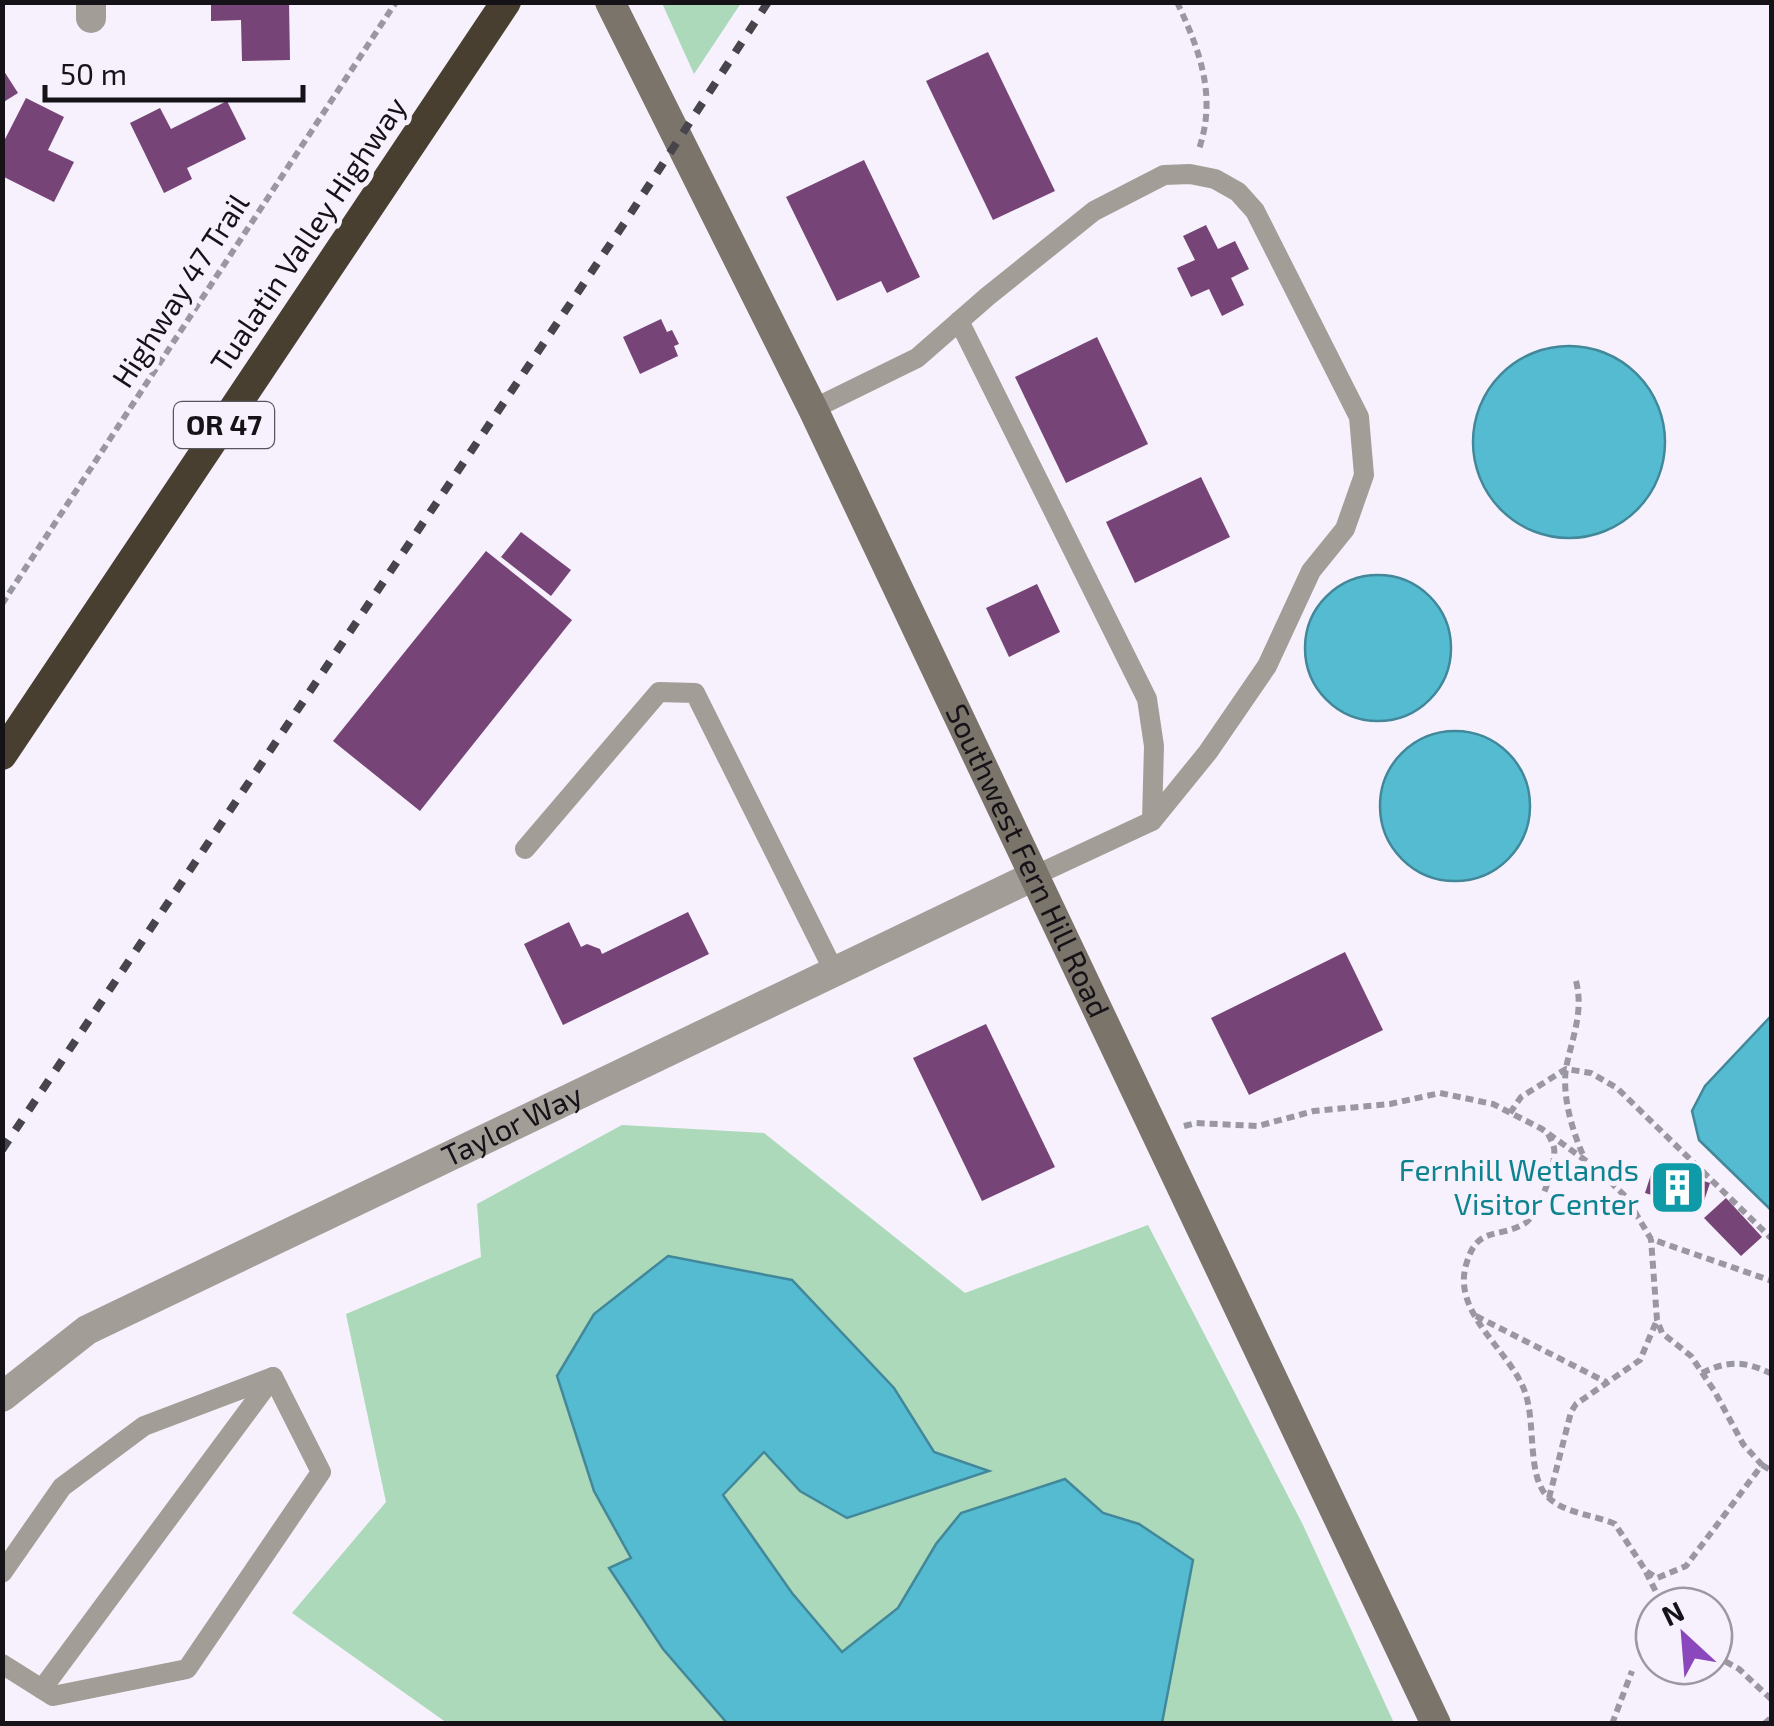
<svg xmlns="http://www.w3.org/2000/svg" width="1774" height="1726" font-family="'Exo 2',sans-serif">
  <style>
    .green { fill: #abd9b9 }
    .water { fill: #55bbd1; stroke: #42889a; stroke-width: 2.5 }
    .building { fill: #764476 }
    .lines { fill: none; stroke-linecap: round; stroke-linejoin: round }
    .path { stroke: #9b97a1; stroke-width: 6; stroke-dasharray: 8 5; stroke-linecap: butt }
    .lane { stroke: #a29d96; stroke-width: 20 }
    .street { stroke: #a29d96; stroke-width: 30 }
    .secondary { stroke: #7b746a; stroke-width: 30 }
    .highway { stroke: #483f31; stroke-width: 30 }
    .rail { stroke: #48444c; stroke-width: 8; stroke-dasharray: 12 12; stroke-linecap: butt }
    .labels { text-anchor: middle; stroke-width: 10; stroke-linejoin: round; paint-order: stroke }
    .shield { fill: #f6f1fd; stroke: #58555d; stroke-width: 2.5 }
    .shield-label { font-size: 28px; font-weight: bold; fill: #151218 }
    .street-label { font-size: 30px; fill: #151218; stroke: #f6f1fd }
    .culture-label { font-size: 30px; fill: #0d838f; stroke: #f6f1fd; text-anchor: end }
  </style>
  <rect width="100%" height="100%" fill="#f6f1fd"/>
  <g class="green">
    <polygon points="662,3 662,2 741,3 694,74"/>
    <polygon points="622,1125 764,1133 965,1293 1148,1225 1303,1525 1394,1723 447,1723 292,1613 386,1502 346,1314 481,1257 477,1204"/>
  </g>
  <g class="water">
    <circle cx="1569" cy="442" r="96"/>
    <circle cx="1378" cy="648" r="73"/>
    <circle cx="1455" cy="806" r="75"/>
    <polygon points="1771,1016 1771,1210 1699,1140 1692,1111 1705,1086"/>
    <polygon points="668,1256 792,1280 894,1388 934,1452 989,1471 847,1518 800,1491 764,1452 723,1495 792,1593 842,1652 898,1608 936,1544 961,1513 1065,1479 1103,1513 1139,1524 1193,1560 1162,1723 727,1723 663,1649 609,1568 631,1558 594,1491 557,1376 594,1314"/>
  </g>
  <g class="building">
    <polygon points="211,2 289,2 290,60 242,61 241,20 211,21"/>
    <polygon points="988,52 1055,191 993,220 926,81"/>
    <polygon points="2,68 18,93 2,103"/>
    <polygon points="26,98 64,117 48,150 74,162 54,202 2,176 2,145"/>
    <polygon points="227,101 246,139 187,168 192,179 164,193 130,123 160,108 171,129"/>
    <polygon points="864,160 920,277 887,293 881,281 837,301 786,197"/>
    <polygon points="1206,225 1218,249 1235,241 1249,269 1231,278 1244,305 1222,316 1209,289 1191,297 1177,268 1195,260 1183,236"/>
    <polygon points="661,319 667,332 672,330 679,344 674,346 678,356 640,374 623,337"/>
    <polygon points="1097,337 1148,444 1066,483 1015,377"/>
    <polygon points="1201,477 1230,537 1135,583 1106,522"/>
    <polygon points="521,532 571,570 551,596 501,557"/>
    <polygon points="486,551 572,620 420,811 333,741"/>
    <polygon points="1037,584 1060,632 1009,657 986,608"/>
    <polygon points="688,912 709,954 563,1025 524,944 569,922 581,947 587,944 600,949 602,954"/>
    <polygon points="1345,952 1383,1030 1249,1095 1211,1018"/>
    <polygon points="986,1024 1055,1167 982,1201 913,1058"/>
    <polygon points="1654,1165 1710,1183 1701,1210 1645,1193"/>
    <polygon points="1726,1198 1762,1237 1741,1256 1704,1218"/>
  </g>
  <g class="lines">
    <g class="path">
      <path d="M1177,2C1200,51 1217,96 1199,149"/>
      <polyline points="2,604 396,2"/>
      <path d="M1576,981C1584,1012 1572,1038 1566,1068C1562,1096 1572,1130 1583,1155"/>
      <polyline points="1510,1113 1521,1097 1566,1069 1591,1073 1617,1088 1772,1239"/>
      <polyline points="1184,1126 1196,1123 1258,1126 1314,1111 1390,1104 1440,1093 1493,1104 1542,1129 1596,1168 1626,1197 1651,1239 1772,1281"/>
      <path d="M1548,1134C1550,1138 1553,1143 1554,1148C1557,1164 1538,1216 1524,1224C1497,1239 1477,1225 1466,1265C1452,1314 1510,1350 1525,1392C1536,1423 1527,1473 1546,1495C1563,1514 1593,1514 1615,1524L1646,1571L1657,1578L1686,1566L1762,1465L1743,1444L1715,1392L1691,1356L1662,1333L1657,1320L1651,1239"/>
      <polyline points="1476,1316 1606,1382"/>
      <path d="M1702,1373C1728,1360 1746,1361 1772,1374"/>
      <polyline points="1762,1465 1772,1471"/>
      <polyline points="1549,1498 1571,1412 1576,1404 1640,1360 1657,1320"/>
      <polyline points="1646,1572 1663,1606"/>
      <polyline points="1714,1655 1739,1669 1772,1700"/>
      <polyline points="1612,1724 1632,1671"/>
      <polyline points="1764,1724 1772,1717"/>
    </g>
    <g class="lane">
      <polyline points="959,321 1147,699 1154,746 1152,821"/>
      <polyline points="813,409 917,358 988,296 1094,211 1164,175 1190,174 1215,179 1238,192 1255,211 1359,417 1364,475 1345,529 1311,571 1267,666 1208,752 1152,821 1036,875"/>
      <polyline points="525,849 659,692 695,693 834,971"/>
      <polyline points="2,1573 62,1487 144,1426 273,1377 321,1472 187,1669 53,1696 2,1664"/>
      <polyline points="42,1689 273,1377"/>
    </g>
    <g class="street">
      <polyline points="91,18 91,2"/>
      <path id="s1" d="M2,1397L87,1330L1036,875"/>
    </g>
    <path class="secondary" id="s2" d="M610,2L813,409L1436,1724"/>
    <polyline class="highway" points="2,755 506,2"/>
    <polyline class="rail" points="2,1150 625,222 768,2"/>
  </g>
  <defs>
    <symbol id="building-square" viewBox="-11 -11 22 22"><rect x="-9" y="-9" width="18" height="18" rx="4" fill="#0f9aa8" stroke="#f6f1fd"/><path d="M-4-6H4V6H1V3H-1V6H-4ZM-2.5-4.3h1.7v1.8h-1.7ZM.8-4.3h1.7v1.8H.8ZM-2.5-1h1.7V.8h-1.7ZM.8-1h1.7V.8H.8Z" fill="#fff"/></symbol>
  </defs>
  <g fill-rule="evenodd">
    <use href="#building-square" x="1646" y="1156" width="63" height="63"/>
  </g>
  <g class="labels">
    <rect class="shield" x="174" y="402" width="100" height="46" rx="8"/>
    <g class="shield-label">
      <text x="224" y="435">OR 47</text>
    </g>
    <g class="street-label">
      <text transform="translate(309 235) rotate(-56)" y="10">Tualatin Valley Highway</text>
      <text transform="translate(181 291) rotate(-57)" y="10">Highway 47 Trail</text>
      <text dy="10" stroke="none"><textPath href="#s2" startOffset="955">Southwest Fern Hill Road</textPath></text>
      <text dy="10" stroke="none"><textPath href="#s1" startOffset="580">Taylor Way</textPath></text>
    </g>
    <g class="culture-label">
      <text x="1639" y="1181">Fernhill Wetlands<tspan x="1639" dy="34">Visitor Center</tspan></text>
    </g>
  </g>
  <rect width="1774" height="1726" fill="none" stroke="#151218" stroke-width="10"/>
  <g transform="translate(1684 1636) rotate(334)"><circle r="48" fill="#f6f1fd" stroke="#9c98a1" stroke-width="2.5"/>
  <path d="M0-8L18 38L0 25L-18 38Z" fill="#8b48bc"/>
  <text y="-15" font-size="28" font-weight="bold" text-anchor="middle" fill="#151218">N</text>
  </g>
  <path d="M45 85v15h258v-15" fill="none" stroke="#151218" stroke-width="5"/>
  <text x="60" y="85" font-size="30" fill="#151218" stroke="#f6f1fd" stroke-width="8" paint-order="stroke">50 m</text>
</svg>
